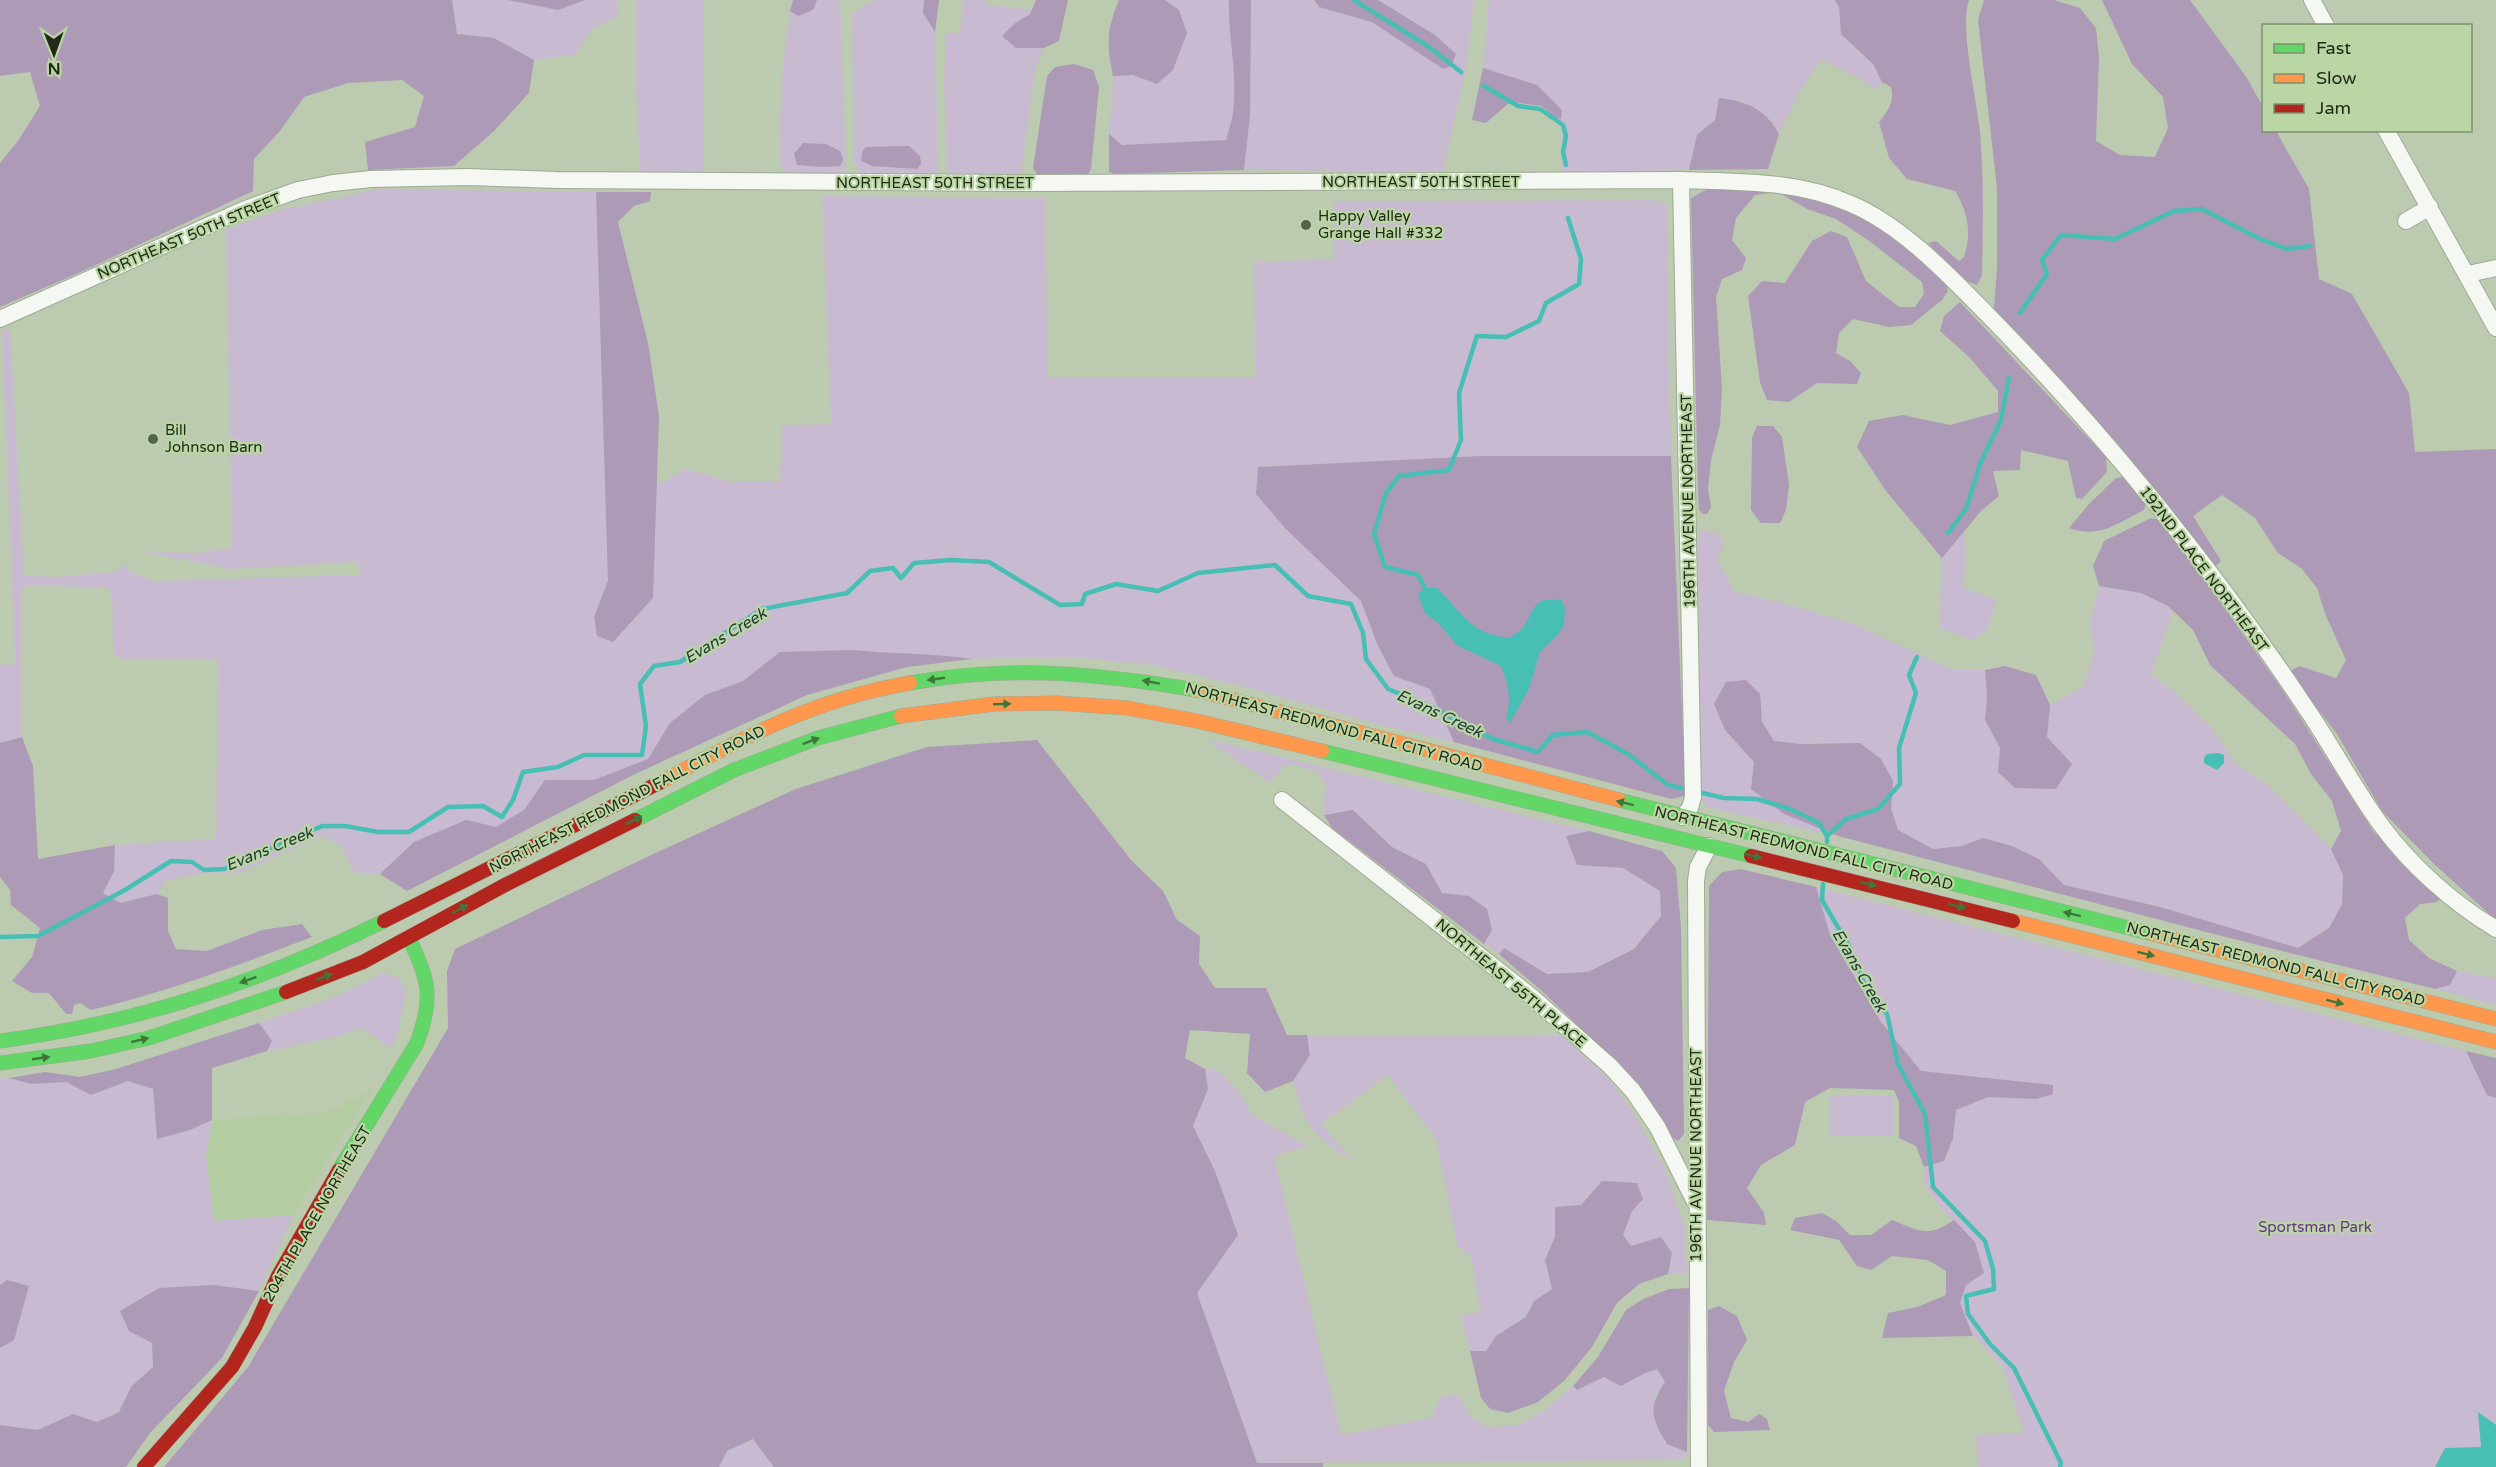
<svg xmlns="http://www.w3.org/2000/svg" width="2496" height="1467" font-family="'Varela Round',sans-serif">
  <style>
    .built { fill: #b4cca1 }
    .green { fill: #c8bad0 }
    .forest { fill: #ad9ab7 }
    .water { fill: #48bfb4 }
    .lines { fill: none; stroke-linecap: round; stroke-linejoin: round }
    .stream { stroke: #48bfb4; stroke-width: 4.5 }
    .street-casing { stroke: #9ea994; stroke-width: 18 }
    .fast-casing { stroke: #9ea994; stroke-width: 15 }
    .slow-casing { stroke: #9ea994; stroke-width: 15 }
    .jam-casing { stroke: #9ea994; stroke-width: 15 }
    .street { stroke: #f5f7f3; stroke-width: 16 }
    .fast { stroke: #63d668; stroke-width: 14 }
    .slow { stroke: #ff974d; stroke-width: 14 }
    .jam { stroke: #b3261e; stroke-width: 14 }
    .oneway { fill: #3e773b }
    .poi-dot { fill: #57624d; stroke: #bbd6a5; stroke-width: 2 }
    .labels { text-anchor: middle; stroke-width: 4.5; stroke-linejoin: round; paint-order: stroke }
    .street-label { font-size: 15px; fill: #202a17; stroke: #bbd6a5 }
    .poi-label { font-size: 15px; fill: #202a17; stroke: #bbd6a5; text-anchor: start }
    .park-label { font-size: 15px; fill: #6a308b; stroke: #bbd6a5 }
    .water-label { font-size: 16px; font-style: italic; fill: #233b39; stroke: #bbd6a5 }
  </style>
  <rect width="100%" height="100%" fill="#bccbb0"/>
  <polygon class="built" points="375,1085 293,1215 213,1221 206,1157 212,1120 328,1112 362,1095"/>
  <g class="green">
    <polygon points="452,0 508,0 558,10 585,0 617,0 618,16 592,29 574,55 534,60 494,38 457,34"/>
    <polygon points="636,0 704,0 703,173 640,171 636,85"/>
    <path d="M793,0H840L846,168L840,175L784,172L780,161C780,107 781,54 793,0Z"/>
    <polygon points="874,0 924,0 923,14 935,32 938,170 933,175 859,173 854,162 852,14"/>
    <polygon points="963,0 986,0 986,4 1032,10 1030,14 1014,24 1016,48 1044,48 1035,70 1021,174 952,175 947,166 944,81 946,33 960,34"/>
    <path d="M1165,0H1229C1228,38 1238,75 1233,113C1232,122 1228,131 1226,140L1122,145L1109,134L1113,76L1133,75L1157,84L1179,10Z"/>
    <polygon points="1251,0 1314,0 1319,7 1372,22 1443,69 1435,35 1378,0 1474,0 1467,63 1443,172 1244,170 1250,115"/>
    <polygon points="1489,0 1835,0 1839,7 1841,34 1873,64 1882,82 1876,91 1863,80 1821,59 1800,91 1779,134 1770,118 1740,100 1697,135 1689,170 1561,172 1562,110 1483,69"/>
    <polygon points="379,189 596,192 608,581 594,617 653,598 655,486 685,469 726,481 780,481 782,425 831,424 822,196 1045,198 1048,378 1255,378 1254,262 1334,259 1333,201 1655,200 1667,205 1671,456 1481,456 1258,467 1256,493 1286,528 1361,601 1377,644 1394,676 1430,689 1684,796 1671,799 1454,742 1384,726 1242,686 1151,665 1073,657 972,659 907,667 807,695 635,774 407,891 380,874 353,872 342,846 322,836 237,874 200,874 167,880 157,894 121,903 103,893 114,871 115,845 216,839 218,659 123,660 114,653 112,599 108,588 27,585 21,588 22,737 0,743 0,665 15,664 2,331 10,329 24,575 53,577 116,572 124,564 131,573 154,581 360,575 357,562 233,569 142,552 197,553 232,548 226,229 285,209"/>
    <path d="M1701,530L1719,534L1724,545L1717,558L1735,592L1776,601L1851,623L1954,670H1985L1987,697L1985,720L2000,748L1998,772L2047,737L2050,705L2083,687L2094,654L2090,622L2099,587C2125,590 2152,592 2173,611L2151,675L2172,690L2209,725L2235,763L2266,784L2331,849L2343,875L2342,904L2329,928L2298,948L2160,907L2064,885L2039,859L2012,846L1983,838L1962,846L1933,849L1898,830L1891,808L1893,781L1826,742L1802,744L1774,741L1762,722L1760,694L1725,730L1754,762L1784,814L1838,836L1709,808L1703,801L1700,781L1698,539Z"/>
    <polygon points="1964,532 1966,559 1963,588 1997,600 1986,631 1972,640 1939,628 1942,558"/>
    <polygon points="1206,739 1589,831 1566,836 1577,865 1623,868 1660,890 1661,916 1634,949 1588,972 1547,974 1504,948 1499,954 1484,944 1491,927 1469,896 1442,893 1426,864 1392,847 1353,810 1324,815 1325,784 1316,770 1285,764 1270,783"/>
    <path d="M1816,887L2466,1051L2471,1062L2496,1068V1467H1978L1976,1435L2024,1433L2002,1366L1973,1336L1959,1303L1966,1285L1975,1242C1958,1225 1918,1193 1924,1167L1944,1161L1953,1138L1956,1110L1988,1097L2036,1099L2053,1085L2012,1081L1914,1084L1893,1037L1881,1022L1830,935Z"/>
    <polygon points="2457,971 2496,978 2496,1005 2435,989 2450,985"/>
    <polygon points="384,973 399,978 406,990 398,1032 392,1049 363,1028 339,1036 267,1051 272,1041 259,1023 327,1000"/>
    <path d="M1307,1035L1564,1036L1610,1080L1636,1117L1667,1173L1685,1229L1687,1274H1668L1672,1253L1631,1246L1623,1235L1632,1211L1643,1199L1602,1181L1581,1205L1555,1207V1237L1545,1260L1552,1289L1535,1301L1526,1317L1496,1336L1486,1351H1470L1460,1315L1480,1312L1471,1253L1464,1254L1462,1248H1458L1436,1139L1388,1075L1321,1124L1353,1161C1313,1136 1305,1127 1293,1081L1310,1055Z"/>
    <polygon points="1205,1069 1219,1071 1237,1090 1253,1116 1307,1146 1274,1156 1341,1435 1431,1418 1442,1396 1459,1395 1470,1417 1488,1427 1520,1425 1548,1408 1573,1386 1577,1390 1604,1377 1621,1386 1643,1374 1657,1369 1665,1382 1654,1398 1667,1444 1687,1452 1685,1460 1257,1463 1197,1293 1238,1235 1215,1171 1193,1126 1208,1089"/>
    <polygon points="9,1078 31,1084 66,1082 91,1095 128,1081 153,1089 156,1107 190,1130 212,1120 206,1157 214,1221 293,1215 259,1291 213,1285 129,1331 152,1343 153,1368 131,1387 119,1412 97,1422 73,1414 38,1430 0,1425 0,1079"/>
    <rect x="1830" y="1096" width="64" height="39"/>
    <polygon points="754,1439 774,1467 719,1467 727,1451"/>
  </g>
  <g class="forest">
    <polygon points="0,0 452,0 457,34 494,38 534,60 529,93 494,131 454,166 368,170 365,142 415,127 424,96 402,80 348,83 304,97 280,131 254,159 253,191 83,271 0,307 0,163 18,141 40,106 30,72 0,76"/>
    <polygon points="508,0 585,0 558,10"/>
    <polygon points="793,0 817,0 813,10 798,16 790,11"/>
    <polygon points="924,0 939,0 935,32 923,13"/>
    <polygon points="1036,0 1068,0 1059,41 1044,48 1016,48 1002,36 1014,24 1030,14"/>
    <path d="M1119,0H1165L1179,10L1187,33L1173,70L1157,84L1133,75L1113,76C1107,44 1106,31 1119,0Z"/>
    <path d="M1229,0H1251L1250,115L1244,170L1115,174L1109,172V134L1122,145L1226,140C1228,131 1232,122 1233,113C1238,75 1228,38 1229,0Z"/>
    <polygon points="1314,0 1378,0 1435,35 1456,54 1451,66 1443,69 1372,22 1319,7"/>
    <path d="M1835,0H1969C1959,26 1977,101 1980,132C1984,180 1983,227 1982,275L1977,285L1964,280L1928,243L1936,241L1959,261L1964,257C1972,232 1968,213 1955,191L1907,179L1889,158L1879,122C1888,111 1895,102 1891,87L1882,82L1873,64L1841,34L1839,7Z"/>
    <polygon points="1984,0 2054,0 2080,8 2096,28 2099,57 2096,141 2120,155 2155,157 2168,128 2163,97 2132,64 2102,0 2190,0 2247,78 2263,107 2264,130 2276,131 2309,189 2319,279 2352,294 2409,393 2415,452 2496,449 2496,920 2434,864 2382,811 2337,734 2289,672 2299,666 2336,678 2346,660 2326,616 2317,588 2301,568 2278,553 2255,518 2222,495 2193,516 2221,561 2215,567 2118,444 1994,309 1997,268 1997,188 1978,20"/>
    <polygon points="1074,64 1093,70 1099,87 1091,169 1088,174 1037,174 1033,168 1047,76 1055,67"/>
    <polygon points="1483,68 1537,85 1562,110 1561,119 1555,118 1541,106 1510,102 1486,123 1472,120"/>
    <path d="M1719,98C1746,101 1766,109 1779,134L1768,169L1689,170L1697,135L1715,120Z"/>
    <polygon points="803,143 826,144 840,151 843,160 840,166 822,167 797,165 794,154"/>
    <polygon points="909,146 920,156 921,164 917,169 872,166 861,161 862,152 866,147"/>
    <path d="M1744,186C1766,190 1801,191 1821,198C1853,209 1941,258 1948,291L1942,300L1911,325L1889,327L1853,319L1839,333L1836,353L1850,361L1861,373L1857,384L1817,383L1789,402L1767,400L1760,382L1748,296L1762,281L1785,283L1812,241L1831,231L1847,237L1866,281L1899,307H1915L1924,294L1922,282L1868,240L1836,219L1807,209L1778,192L1755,195L1736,218L1732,240L1746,258L1742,270L1722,279L1716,297L1722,389L1720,425L1711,460L1708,489L1711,507L1707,514H1703L1699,510L1698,492L1691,199C1707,185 1725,187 1744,186Z"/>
    <polygon points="596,192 651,192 650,201 634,206 618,222 648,343 659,416 653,598 613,642 597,636 594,617 608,581"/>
    <polygon points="1960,302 2106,457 2107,472 2082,499 2076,498 2068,461 2021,450 2020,470 1993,471 1999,496 1981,511 1942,558 1886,491 1857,447 1869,421 1903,415 1950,425 1998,412 1998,391 1970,358 1940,331 1944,316"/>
    <polygon points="1757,426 1773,426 1782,437 1789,485 1786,510 1780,523 1761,523 1751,510 1752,438"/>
    <polygon points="1481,456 1671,456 1685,783 1684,796 1671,799 1454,742 1430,689 1394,676 1377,644 1361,601 1285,528 1256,494 1258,467"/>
    <path d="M2122,477L2128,480L2146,503L2144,510C2118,523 2099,539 2069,528L2089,504L2116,478Z"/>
    <polygon points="2151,518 2163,521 2284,692 2373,831 2441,898 2437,902 2420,904 2405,918 2409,940 2429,958 2457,971 2450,985 2435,989 2210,933 1838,836 1784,814 1751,789 1754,762 1725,730 1714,704 1726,682 1746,680 1760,694 1762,722 1774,741 1802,744 1860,743 1881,759 1893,781 1891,808 1898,830 1933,849 1962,846 1983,838 2012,846 2039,859 2064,885 2160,907 2298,948 2329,928 2342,904 2343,875 2331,849 2341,831 2332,801 2311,774 2295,744 2210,665 2193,630 2168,606 2141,593 2099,586 2093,566 2104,541"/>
    <path d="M851,650C892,654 932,653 972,659L907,667L807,695L635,774L407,891L380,874L414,842L466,820L496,827L524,810L545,780H594L648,759L670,723L705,695L743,681L780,652Z"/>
    <polygon points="2005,666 2036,675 2050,705 2047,737 2072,764 2056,789 2015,788 1998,772 2000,748 1985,720 1987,697 1985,670"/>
    <path d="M22,737L33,766L38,859L115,845L114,871L103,893L121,903L157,894L168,898V931L176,949L207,951L262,930L302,924L312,937C239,965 167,992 91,1010L80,1003L74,1005L72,1014H66L49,993H32L12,981L32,957L40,928L11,905L10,890L0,877V743Z"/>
    <polygon points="1037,740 1131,860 1163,891 1177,920 1200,936 1199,964 1215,988 1266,988 1287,1035 1307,1035 1310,1055 1293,1081 1265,1092 1247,1073 1250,1034 1190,1030 1185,1058 1205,1069 1208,1089 1193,1126 1215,1171 1238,1235 1197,1293 1257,1463 1323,1463 1323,1467 774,1467 753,1439 727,1451 719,1467 164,1467 248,1367 448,1028 447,971 455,949 649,856 796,789 927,747"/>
    <polygon points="1353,810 1392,847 1426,864 1442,893 1469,896 1487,909 1492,930 1484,944 1332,828 1324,815"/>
    <polygon points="1589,831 1662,851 1676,868 1681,928 1684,1134 1678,1141 1670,1136 1620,1066 1545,994 1499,954 1504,948 1547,974 1588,972 1634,949 1661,916 1660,891 1623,868 1577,865 1566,836"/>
    <polygon points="1741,869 1816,887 1830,935 1881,1022 1921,1071 2053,1085 2053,1094 2036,1099 1988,1097 1956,1110 1953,1138 1944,1161 1924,1167 1916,1146 1899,1138 1899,1102 1894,1090 1830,1088 1805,1102 1795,1145 1761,1165 1747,1188 1764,1213 1766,1225 1707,1220 1709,886 1722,872"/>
    <polygon points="259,1023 272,1041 267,1051 212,1068 212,1120 190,1130 157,1139 153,1089 128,1081 91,1095 66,1082 31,1084 9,1078 45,1072 80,1077 116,1069"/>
    <polygon points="2466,1051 2496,1058 2496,1098 2487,1095"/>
    <polygon points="1602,1181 1637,1183 1643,1199 1632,1211 1623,1235 1631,1246 1661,1237 1672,1253 1668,1274 1639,1284 1617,1303 1592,1347 1564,1381 1538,1402 1508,1413 1490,1409 1481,1398 1470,1351 1486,1351 1496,1336 1526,1317 1534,1301 1552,1289 1545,1260 1555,1237 1555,1207 1581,1205"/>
    <path d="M1822,1213L1836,1221L1850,1235H1871L1892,1220C1919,1231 1928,1238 1954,1220L1975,1242L1984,1273L1966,1285L1960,1303L1973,1336L1882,1338L1888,1313L1917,1307L1946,1295V1271L1928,1260L1892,1256L1871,1270L1857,1266L1839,1240L1790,1230L1795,1218Z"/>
    <polygon points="7,1280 29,1286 14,1340 0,1348 0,1285"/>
    <polygon points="213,1285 259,1291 222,1358 150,1433 126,1467 0,1467 0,1425 38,1430 73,1414 97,1422 119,1412 131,1387 153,1367 152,1343 129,1331 120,1311 159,1288"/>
    <path d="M1689,1288L1687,1452L1667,1444C1652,1418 1647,1409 1665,1382L1657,1369L1643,1374L1621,1386L1604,1377L1577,1390L1573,1386L1598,1357L1626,1310L1643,1299L1669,1289Z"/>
    <polygon points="1719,1306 1737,1316 1747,1340 1734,1362 1724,1391 1731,1418 1748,1422 1759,1414 1767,1419 1770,1430 1714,1432 1708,1425 1708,1310"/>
  </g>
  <g class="water">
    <path d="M1425,588H1437C1464,614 1468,633 1510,638C1513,635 1519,632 1522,629C1537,610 1529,597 1561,600L1565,607L1564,625L1558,635L1540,652L1529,689L1510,723L1506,718C1512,700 1508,683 1501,666L1458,646L1438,623L1424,612L1418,593Z"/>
    <polygon points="2218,753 2224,755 2224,763 2217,770 2204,763 2204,758 2207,754"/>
    <polygon points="2478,1412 2496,1425 2496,1467 2435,1467 2445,1448 2481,1447"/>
  </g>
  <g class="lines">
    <g class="stream">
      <polyline points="1354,0 1429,47 1461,72"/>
      <polyline points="1484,86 1518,106 1540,109 1563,125 1566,136 1563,152 1566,165"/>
      <polyline points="2020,313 2047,274 2042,260 2061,235 2115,239 2174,211 2202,209 2260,239 2287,249 2310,246"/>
      <polyline points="1948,533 1966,509 1980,464 2001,420 2009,378"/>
      <polyline points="1425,588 1418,575 1385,567 1374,534 1386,493 1399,476 1449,470 1461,440 1459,393 1477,336 1506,337 1539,321 1546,303 1579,284 1581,259 1568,218"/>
      <polyline points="1827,836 1846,819 1878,809 1900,784 1899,748 1916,693 1909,675 1917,657"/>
      <polyline points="1823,884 1822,900 1849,946 1864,983 1887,1014 1898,1064 1925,1114 1933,1187 1985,1241 1993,1269 1994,1289 1966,1296 1968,1314 1990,1344 2014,1368 2061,1463 2060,1467"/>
      <polyline points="0,937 38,936 125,890 171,861 192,862 204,870 224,869 322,826 345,826 378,832 409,832 448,807 483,806 502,817 513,800 523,772 558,767 584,755 642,755 646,726 640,684 654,666 680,662 762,609 847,593 870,571 893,568 901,578 914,563 951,560 989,562 1060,605 1082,604 1085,594 1116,584 1158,591 1198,573 1275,565 1308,596 1351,604 1363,633 1366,659 1388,689 1428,705 1493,739 1538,752 1553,735 1587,732 1628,754 1668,785 1724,798 1757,799 1790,809 1819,823 1827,836 1827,842"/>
    </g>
    <defs>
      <g id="street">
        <polyline points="2312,0 2326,26"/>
        <polyline points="2386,130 2496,328"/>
        <polyline points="1681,180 1693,797 1690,808 1682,817"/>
        <polyline points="2406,221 2430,207"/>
        <polyline points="2468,274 2496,268"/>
        <path d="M0,319L243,210L298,190L333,183L371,179L468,177L557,180L1027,183L1681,180C1739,182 1797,180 1851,204C1901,225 1948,274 1986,313C2102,431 2214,569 2306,708C2332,746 2354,788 2381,825C2411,866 2453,903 2496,929"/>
        <polyline points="1282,800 1532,997 1610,1066 1633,1091 1658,1128 1695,1202"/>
        <polyline points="1699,1467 1696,881 1698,867 1709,846"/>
      </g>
      <g id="fast">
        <path d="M910,683C1011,665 1096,673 1196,690"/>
        <polyline points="1322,751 1751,856"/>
        <polyline points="1619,800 2153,934"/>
        <polyline points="635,820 734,770 818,738 901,716"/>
        <path d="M0,1041C138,1023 260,982 384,921"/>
        <polyline points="0,1063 91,1051 149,1038 286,992"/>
        <path d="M339,1170L417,1043C434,996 429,982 409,938"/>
      </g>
      <g id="slow">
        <polyline points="1196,690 1619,800"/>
        <polyline points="901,716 994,704 1057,703 1127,708 1197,721 1322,751"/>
        <path d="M661,782C744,737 815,699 910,683"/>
        <polyline points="2013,921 2496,1042"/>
        <polyline points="2153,934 2496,1019"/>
      </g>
      <g id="jam">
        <polyline points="1751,856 2013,921"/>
        <polyline points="384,921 661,782"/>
        <polyline points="286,992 363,962 505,885 635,820"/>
        <polyline points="144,1467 232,1367 255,1327 278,1276 339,1170"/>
      </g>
    </defs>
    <use href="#street" class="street-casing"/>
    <use href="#fast" class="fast-casing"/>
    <use href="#slow" class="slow-casing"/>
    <use href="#jam" class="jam-casing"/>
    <use href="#street" class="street"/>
    <use href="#fast" class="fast"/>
    <use href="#slow" class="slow"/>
    <use href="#jam" class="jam"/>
  </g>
  <defs><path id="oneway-solid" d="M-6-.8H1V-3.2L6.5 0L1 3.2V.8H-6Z" transform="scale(1.5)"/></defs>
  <g class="oneway">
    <use href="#oneway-solid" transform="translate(936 679) rotate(172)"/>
    <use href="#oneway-solid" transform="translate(1151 682) rotate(-170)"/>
    <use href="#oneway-solid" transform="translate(1002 704) rotate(-2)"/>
    <use href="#oneway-solid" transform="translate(811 741) rotate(-20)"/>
    <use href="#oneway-solid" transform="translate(1625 803) rotate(-166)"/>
    <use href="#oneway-solid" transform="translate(634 820) rotate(-27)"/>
    <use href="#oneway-solid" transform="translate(1753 856) rotate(14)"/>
    <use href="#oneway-solid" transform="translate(1868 884) rotate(14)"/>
    <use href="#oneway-solid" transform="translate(1957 906) rotate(14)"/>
    <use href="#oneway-solid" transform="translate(460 909) rotate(-28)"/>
    <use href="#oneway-solid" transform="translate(2072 914) rotate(-166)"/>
    <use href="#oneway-solid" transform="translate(2146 954) rotate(14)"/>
    <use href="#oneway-solid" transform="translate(324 977) rotate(-22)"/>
    <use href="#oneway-solid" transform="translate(248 980) rotate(160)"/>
    <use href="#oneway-solid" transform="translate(2335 1002) rotate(14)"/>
    <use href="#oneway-solid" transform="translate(140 1040) rotate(-13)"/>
    <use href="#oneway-solid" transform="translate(41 1058) rotate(-8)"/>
  </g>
  <g class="poi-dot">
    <circle cx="1306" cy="225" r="6"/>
    <circle cx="153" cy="439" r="6"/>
  </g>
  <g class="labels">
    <g class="street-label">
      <text x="1421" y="187">NORTHEAST 50TH STREET</text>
      <text x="935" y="188">NORTHEAST 50TH STREET</text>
      <text transform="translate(189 236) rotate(-23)" y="5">NORTHEAST 50TH STREET</text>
      <text transform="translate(1688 501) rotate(-91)" y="5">196TH AVENUE NORTHEAST</text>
      <text transform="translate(2204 569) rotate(53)" y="5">192ND PLACE NORTHEAST</text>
      <text transform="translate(1334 727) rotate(15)" y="5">NORTHEAST REDMOND FALL CITY ROAD</text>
      <text transform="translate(627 799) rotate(-27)" y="5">NORTHEAST REDMOND FALL CITY ROAD</text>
      <text transform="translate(1804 848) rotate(14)" y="5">NORTHEAST REDMOND FALL CITY ROAD</text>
      <text transform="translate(2276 964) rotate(14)" y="5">NORTHEAST REDMOND FALL CITY ROAD</text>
      <text transform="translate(1511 983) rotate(40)" y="5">NORTHEAST 55TH PLACE</text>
      <text transform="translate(1696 1155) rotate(-90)" y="5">196TH AVENUE NORTHEAST</text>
      <text transform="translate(317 1214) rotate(-60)" y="5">204TH PLACE NORTHEAST</text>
    </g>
    <g class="poi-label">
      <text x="1318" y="221">Happy Valley<tspan x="1318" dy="17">Grange Hall #332</tspan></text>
      <text x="165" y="435">Bill<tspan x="165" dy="17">Johnson Barn</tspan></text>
    </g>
    <g class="park-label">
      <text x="2315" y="1232">Sportsman Park</text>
    </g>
    <g class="water-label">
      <text transform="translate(725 635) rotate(-31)" y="6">Evans Creek</text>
      <text transform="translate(1440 713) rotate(25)" y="6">Evans Creek</text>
      <text transform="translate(269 848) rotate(-22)" y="6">Evans Creek</text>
      <text transform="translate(1860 970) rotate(60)" y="6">Evans Creek</text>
    </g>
  </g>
  <rect x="2262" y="24" width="210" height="108" fill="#bbd6a5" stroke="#7d916c" stroke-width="1.5"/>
  <rect x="2274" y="44" width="30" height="9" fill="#63d668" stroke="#7d916c" stroke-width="1.5"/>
  <text x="2316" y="54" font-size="18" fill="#202a17">Fast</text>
  <rect x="2274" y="74" width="30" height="9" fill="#ff974d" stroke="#7d916c" stroke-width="1.5"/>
  <text x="2316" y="84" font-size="18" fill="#202a17">Slow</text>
  <rect x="2274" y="104" width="30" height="9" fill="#b3261e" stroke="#7d916c" stroke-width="1.5"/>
  <text x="2316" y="114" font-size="18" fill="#202a17">Jam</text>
  <g transform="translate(54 54) rotate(179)" stroke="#bbd6a5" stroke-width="4.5" paint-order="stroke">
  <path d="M0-4.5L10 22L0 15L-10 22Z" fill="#202a17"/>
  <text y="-9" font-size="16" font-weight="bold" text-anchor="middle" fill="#202a17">N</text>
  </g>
</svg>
